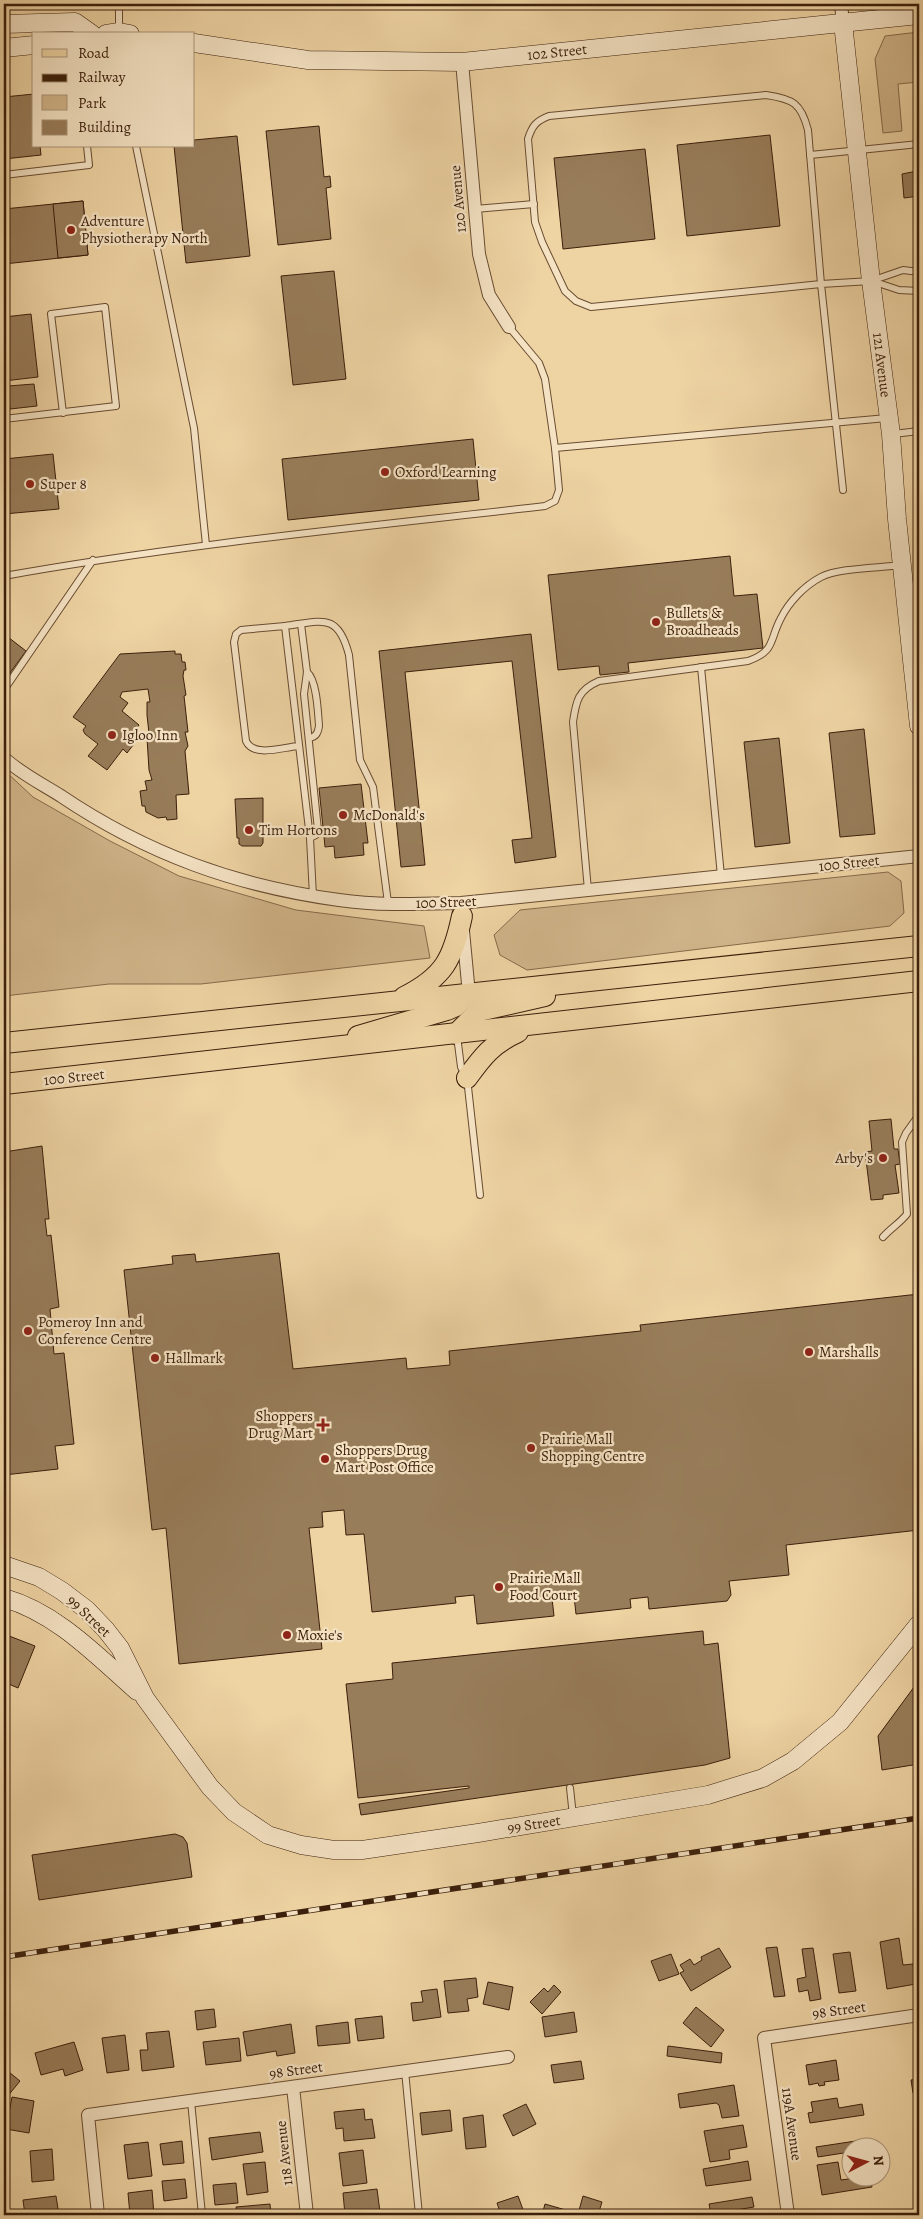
<svg xmlns="http://www.w3.org/2000/svg" width="923" height="2219" font-family="Alegreya,serif">
  <style>
    .green { fill: #d0b489; stroke: #866a4a }
    .building { fill: #987d5a; stroke: #3b1f0b }
    .lines { fill: none; stroke-linecap: round; stroke-linejoin: round }
    .lane-casing { stroke: #684c31; stroke-width: 8 }
    .street-casing { stroke: #684c31; stroke-width: 14 }
    .secondary-casing { stroke: #3b1f0b; stroke-width: 19 }
    .primary-casing { stroke: #3b1f0b; stroke-width: 22 }
    .lane { stroke: #f4e2c3; stroke-width: 6 }
    .street { stroke: #f4e2c3; stroke-width: 12 }
    .secondary { stroke: #f4e2c3; stroke-width: 18 }
    .primary { stroke: #eed3a3; stroke-width: 20 }
    .rail-casing { stroke: #3b1f0b; stroke-width: 5.5 }
    .rail { stroke: #f4e2c3; stroke-width: 4; stroke-dasharray: 11; stroke-linecap: butt }
    .poi-dot { fill: #8f2418; stroke: #f4e2c3; stroke-width: 2 }
    .labels { text-anchor: middle; stroke-width: 4.5; stroke-linejoin: round; paint-order: stroke }
    .street-label { font-size: 15px; fill: #3b1f0b; stroke: #f4e2c3 }
    .poi-label { font-size: 15px; fill: #3b1f0b; stroke: #f4e2c3; text-anchor: start }
  </style>
  <rect width="100%" height="100%" fill="#eed3a3"/>
  <filter id="stains"><feTurbulence type="fractalNoise" baseFrequency=".004" numOctaves="4"/><feColorMatrix values="0 0 0 0 .2 0 0 0 0 .09 0 0 0 0 .02 0 0 0 .5 -.17"/></filter>
  <radialGradient id="worn" r=".72"><stop offset=".6" stop-color="#630" stop-opacity="0"/><stop offset="1" stop-color="#630" stop-opacity=".3"/></radialGradient>
  <g class="green">
    <polygon points="919,32 919,82 898,84 902,131 883,133 875,59 885,36"/>
    <polygon points="4,770 33,797 110,841 179,876 296,910 424,926 430,958 201,984 109,984 4,996"/>
    <polygon points="888,872 901,881 904,913 890,926 527,970 500,955 494,935 520,910"/>
  </g>
  <g class="building">
    <polygon points="34,94 34,146 40,146 41,155 4,159 4,97"/>
    <polygon points="319,126 324,177 330,176 331,187 326,188 331,239 278,245 266,131"/>
    <polygon points="770,135 780,226 687,236 677,145"/>
    <polygon points="237,136 250,256 186,263 174,146 194,146 194,140"/>
    <polygon points="645,149 655,239 563,249 554,158"/>
    <polygon points="917,171 919,196 904,198 902,174"/>
    <polygon points="83,201 88,255 4,264 4,209"/>
    <polygon points="83,201 88,255 58,258 53,204"/>
    <polygon points="334,271 346,379 293,385 281,276"/>
    <polygon points="31,314 38,377 4,381 4,317"/>
    <polygon points="34,384 37,406 10,409 8,386"/>
    <polygon points="473,439 479,500 288,520 282,459"/>
    <polygon points="53,454 59,509 4,514 4,459"/>
    <polygon points="730,556 734,596 757,594 763,648 628,663 629,672 600,675 599,666 558,670 548,575"/>
    <polygon points="4,634 26,651 4,681"/>
    <polygon points="531,634 556,857 515,863 512,840 532,838 512,661 405,672 425,865 401,867 379,651"/>
    <polygon points="175,651 175,654 181,654 182,662 185,662 186,670 184,670 183,676 186,695 184,696 188,732 185,732 188,746 185,751 189,794 176,795 177,819 167,820 166,817 158,818 146,812 145,806 142,806 140,791 147,790 145,781 152,780 149,770 147,738 149,733 147,715 147,702 150,702 148,689 122,692 120,697 128,703 122,711 139,725 134,732 140,736 127,753 123,749 107,770 88,756 98,744 85,734 83,730 86,726 73,717 120,654"/>
    <polygon points="864,729 875,834 840,837 829,733"/>
    <polygon points="779,738 790,843 755,847 744,742"/>
    <polygon points="361,784 368,843 363,843 364,855 335,858 334,846 325,847 319,788"/>
    <polygon points="263,798 263,843 261,846 242,846 239,844 239,838 237,838 235,799"/>
    <polygon points="891,1119 894,1149 898,1149 900,1164 895,1165 899,1193 883,1195 883,1199 871,1200 865,1152 872,1151 869,1121"/>
    <polygon points="42,1146 49,1219 45,1219 47,1236 51,1235 59,1307 50,1309 54,1354 64,1353 74,1444 55,1446 58,1469 4,1475 4,1225 8,1224 4,1181 4,1152"/>
    <polygon points="279,1253 293,1369 406,1358 407,1369 450,1365 449,1351 641,1331 640,1325 919,1294 919,1530 786,1545 789,1575 729,1581 731,1595 727,1601 649,1609 648,1597 630,1599 631,1608 576,1614 574,1596 552,1598 554,1616 477,1624 474,1595 455,1597 456,1603 372,1612 364,1534 346,1535 344,1510 322,1512 323,1527 309,1528 322,1649 179,1664 166,1528 152,1530 124,1270 173,1264 172,1256 195,1254 196,1262"/>
    <polygon points="703,1631 704,1645 718,1643 730,1758 705,1765 361,1815 359,1804 469,1788 469,1786 358,1798 346,1684 393,1679 392,1663"/>
    <polygon points="4,1634 35,1646 18,1688 4,1682"/>
    <polygon points="919,1682 919,1764 882,1770 878,1736 917,1683"/>
    <polygon points="175,1834 183,1837 187,1843 192,1877 39,1900 32,1855"/>
    <polygon points="899,1938 903,1965 913,1964 916,1984 887,1989 880,1942"/>
    <polygon points="777,1947 785,1996 774,1997 766,1948"/>
    <polygon points="719,1948 731,1967 691,1991 680,1973 684,1971 680,1965 690,1959 694,1965 702,1960 701,1957"/>
    <polygon points="813,1948 821,1999 810,2001 808,1990 799,1992 797,1979 806,1977 802,1949"/>
    <polygon points="850,1952 856,1991 839,1993 833,1954"/>
    <polygon points="671,1954 679,1974 659,1981 651,1961"/>
    <polygon points="476,1978 478,1997 467,1999 469,2011 448,2013 444,1981"/>
    <polygon points="488,1982 513,1987 509,2010 483,2004"/>
    <polygon points="554,1985 561,1992 542,2014 530,2002 544,1988 548,1992"/>
    <polygon points="437,1989 441,2017 413,2021 411,2003 423,2002 421,1991"/>
    <polygon points="696,2007 724,2030 711,2047 683,2023"/>
    <polygon points="214,2009 216,2027 197,2030 195,2011"/>
    <polygon points="574,2012 577,2032 545,2037 542,2017"/>
    <polygon points="382,2016 384,2038 358,2041 355,2019"/>
    <polygon points="348,2022 350,2043 318,2046 316,2026"/>
    <polygon points="291,2024 295,2053 277,2056 276,2051 247,2056 243,2032"/>
    <polygon points="169,2031 174,2067 142,2071 140,2050 148,2050 146,2033"/>
    <polygon points="125,2035 129,2070 107,2073 102,2038"/>
    <polygon points="239,2038 241,2061 206,2065 203,2042"/>
    <polygon points="74,2042 83,2070 65,2076 63,2069 41,2075 35,2053"/>
    <polygon points="668,2046 722,2053 721,2063 667,2056"/>
    <polygon points="836,2060 839,2080 824,2082 825,2085 819,2086 818,2083 809,2085 806,2065"/>
    <polygon points="581,2061 584,2079 554,2083 551,2065"/>
    <polygon points="4,2068 20,2081 7,2097 4,2094"/>
    <polygon points="919,2079 919,2092 913,2093 911,2080"/>
    <polygon points="734,2085 739,2116 722,2118 719,2105 716,2103 680,2108 678,2094"/>
    <polygon points="12,2097 34,2101 29,2133 6,2129"/>
    <polygon points="837,2098 839,2108 862,2104 864,2115 810,2123 808,2113 813,2112 811,2102"/>
    <polygon points="526,2104 536,2124 513,2136 503,2115"/>
    <polygon points="364,2109 365,2120 372,2119 375,2138 344,2141 343,2128 336,2129 334,2112"/>
    <polygon points="450,2110 452,2131 422,2135 420,2113"/>
    <polygon points="483,2115 486,2147 466,2149 463,2118"/>
    <polygon points="743,2125 747,2147 729,2150 730,2159 710,2162 704,2131"/>
    <polygon points="260,2132 263,2152 212,2160 209,2138"/>
    <polygon points="869,2139 870,2146 850,2146 850,2152 818,2157 816,2147"/>
    <polygon points="182,2141 184,2163 163,2165 160,2144"/>
    <polygon points="148,2142 152,2176 128,2179 124,2145"/>
    <polygon points="52,2149 54,2180 32,2182 30,2151"/>
    <polygon points="363,2150 367,2183 343,2186 339,2153"/>
    <polygon points="748,2161 751,2180 706,2186 703,2169"/>
    <polygon points="265,2162 268,2192 247,2195 243,2164"/>
    <polygon points="838,2162 841,2180 870,2176 872,2187 822,2195 817,2165"/>
    <polygon points="185,2179 187,2198 164,2201 162,2181"/>
    <polygon points="236,2183 238,2203 215,2205 213,2185"/>
    <polygon points="377,2189 380,2212 345,2215 343,2193"/>
    <polygon points="152,2190 154,2215 130,2215 128,2193"/>
    <polygon points="56,2196 59,2215 25,2215 23,2200"/>
    <polygon points="518,2196 525,2215 501,2215 497,2203"/>
    <polygon points="583,2196 602,2202 598,2215 578,2214"/>
    <polygon points="752,2197 754,2207 711,2214 709,2204"/>
    <polygon points="270,2204 271,2215 237,2215 236,2207"/>
    <polygon points="545,2204 576,2213 576,2215 542,2215"/>
  </g>
  <g class="lines">
    <defs>
      <g id="lane">
        <polyline points="119,30 119,4"/>
        <path d="M766,95C793,99 801,103 808,130L821,284L591,307L576,301L565,291L542,242L535,222L528,139C532,126 536,121 549,116Z"/>
        <polyline points="136,146 194,428 206,545"/>
        <polyline points="810,155 919,144"/>
        <polyline points="4,175 89,165 87,146"/>
        <polyline points="475,209 534,204"/>
        <polyline points="872,281 899,290 919,291"/>
        <polyline points="509,327 539,363 545,379 555,448"/>
        <polyline points="4,419 116,406 105,307 51,314 63,413"/>
        <polyline points="893,434 919,431"/>
        <polyline points="843,490 821,284 871,281 903,270 919,272"/>
        <path d="M4,576C183,544 364,527 545,506L555,501L559,490L555,448L887,418"/>
        <polyline points="301,624 307,672 304,694 318,830 316,835 310,838"/>
        <path d="M285,626C322,621 338,612 349,655L360,760L373,787L388,903"/>
        <polyline points="701,667 721,876"/>
        <path d="M307,672C317,680 318,713 319,726C318,733 316,737 309,738"/>
        <polyline points="4,690 93,560"/>
        <path d="M299,746C283,747 254,758 246,741L234,642L236,634L241,630L285,626L310,838L313,896"/>
        <path d="M588,890L573,722C576,701 578,690 599,681L748,661C776,651 769,640 781,618C789,602 804,586 821,577C838,568 880,568 901,565"/>
        <polyline points="457,1036 461,1067 467,1078 480,1195"/>
        <path d="M883,1237C891,1228 900,1223 907,1214L902,1142L906,1133L916,1119"/>
        <polyline points="570,1788 573,1816"/>
        <polyline points="405,2071 419,2215"/>
        <polyline points="191,2101 202,2215"/>
      </g>
      <g id="street">
        <polyline points="841,4 843,23"/>
        <polyline points="462,62 479,254 489,295 509,327"/>
        <path d="M4,758C20,773 42,784 61,796C147,854 236,886 339,900C379,906 421,904 461,903L919,856"/>
        <polyline points="463,931 469,994"/>
        <polyline points="293,2087 307,2215"/>
        <polyline points="98,2215 88,2115 508,2057"/>
        <polyline points="788,2215 764,2038 919,2015"/>
      </g>
      <g id="secondary">
        <polyline points="843,23 871,281 891,434 897,519 919,726"/>
        <polyline points="4,24 75,22 92,34"/>
        <polyline points="106,34 119,32 130,34"/>
        <polyline points="194,43 308,60 462,62 919,15"/>
        <polyline points="4,48 34,45"/>
        <polyline points="4,1565 39,1577 62,1591 87,1610 106,1630 120,1648 145,1698 210,1787 234,1812 268,1835 301,1845 334,1850 362,1850 478,1833 708,1795 763,1778 793,1761 840,1722 919,1624"/>
        <path d="M4,1598C57,1613 97,1656 137,1691"/>
      </g>
      <g id="primary">
        <path d="M404,997C444,977 453,959 462,916"/>
        <polyline points="456,1034 479,1011 545,996"/>
        <polyline points="358,1036 447,1010 456,1006 469,994"/>
        <polyline points="4,1043 919,946"/>
        <path d="M467,1078C483,1056 492,1044 518,1032"/>
        <polyline points="4,1084 919,981"/>
      </g>
    </defs>
    <use href="#lane" class="lane-casing"/>
    <use href="#street" class="street-casing"/>
    <use href="#secondary" class="secondary-casing"/>
    <use href="#primary" class="primary-casing"/>
    <use href="#lane" class="lane"/>
    <use href="#street" class="street"/>
    <use href="#secondary" class="secondary"/>
    <use href="#primary" class="primary"/>
    <defs>
      <polyline id="rail" points="4,1957 919,1818"/>
    </defs>
    <use href="#rail" class="rail-casing"/>
    <use href="#rail" class="rail"/>
  </g>
  <g class="poi-dot">
    <circle cx="71" cy="230" r="5"/>
    <circle cx="385" cy="472" r="5"/>
    <circle cx="30" cy="484" r="5"/>
    <circle cx="656" cy="622" r="5"/>
    <circle cx="112" cy="735" r="5"/>
    <circle cx="343" cy="815" r="5"/>
    <circle cx="249" cy="830" r="5"/>
    <circle cx="883" cy="1158" r="5"/>
    <circle cx="28" cy="1331" r="5"/>
    <circle cx="809" cy="1352" r="5"/>
    <circle cx="155" cy="1358" r="5"/>
    <path d="M320.5 1417.5h5v5h5v5h-5v5h-5v-5h-5v-5h5z"/>
    <circle cx="531" cy="1448" r="5"/>
    <circle cx="325" cy="1459" r="5"/>
    <circle cx="499" cy="1587" r="5"/>
    <circle cx="287" cy="1635" r="5"/>
  </g>
  <g class="labels">
    <g class="street-label">
      <text transform="translate(557 52) rotate(-6)" y="5">102 Street</text>
      <text transform="translate(458 199) rotate(-95)" y="5">120 Avenue</text>
      <text transform="translate(882 365) rotate(83)" y="5">121 Avenue</text>
      <text transform="translate(849 863) rotate(-6)" y="5">100 Street</text>
      <text transform="translate(446 902) rotate(-2)" y="5">100 Street</text>
      <text transform="translate(74 1077) rotate(-6)" y="5">100 Street</text>
      <text transform="translate(89 1616) rotate(43)" y="5">99 Street</text>
      <text transform="translate(534 1824) rotate(-9)" y="5">99 Street</text>
      <text transform="translate(839 2010) rotate(-8)" y="5">98 Street</text>
      <text transform="translate(296 2070) rotate(-8)" y="5">98 Street</text>
      <text transform="translate(792 2124) rotate(82)" y="5">119A Avenue</text>
      <text transform="translate(284 2153) rotate(-96)" y="5">118 Avenue</text>
    </g>
    <g class="poi-label">
      <text x="81" y="226">Adventure<tspan x="81" dy="17">Physiotherapy North</tspan></text>
      <text x="395" y="477">Oxford Learning</text>
      <text x="40" y="489">Super 8</text>
      <text x="666" y="618">Bullets &amp;<tspan x="666" dy="17">Broadheads</tspan></text>
      <text x="122" y="740">Igloo Inn</text>
      <text x="353" y="820">McDonald's</text>
      <text x="259" y="835">Tim Hortons</text>
      <text x="873" y="1163" text-anchor="end">Arby's</text>
      <text x="38" y="1327">Pomeroy Inn and<tspan x="38" dy="17">Conference Centre</tspan></text>
      <text x="819" y="1357">Marshalls</text>
      <text x="165" y="1363">Hallmark</text>
      <text x="313" y="1421" text-anchor="end">Shoppers<tspan x="313" dy="17">Drug Mart</tspan></text>
      <text x="541" y="1444">Prairie Mall<tspan x="541" dy="17">Shopping Centre</tspan></text>
      <text x="335" y="1455">Shoppers Drug<tspan x="335" dy="17">Mart Post Office</tspan></text>
      <text x="509" y="1583">Prairie Mall<tspan x="509" dy="17">Food Court</tspan></text>
      <text x="297" y="1640">Moxie's</text>
    </g>
  </g>
  <rect width="923" height="2219" fill="none" stroke="#eed3a3" stroke-width="20"/>
  <rect x="5" y="5" width="913" height="2209" fill="none" stroke="#3b1f0b" stroke-width="2.5"/>
  <rect x="10" y="10" width="903" height="2199" fill="none" stroke="#3b1f0b"/>
  <rect x="32" y="32" width="162" height="115" fill="#f4e2c3" stroke="#aa9479"/>
  <rect x="42" y="49" width="25" height="8" fill="#eed3a3" stroke="#aa9479"/>
  <text x="78" y="58" font-size="15" fill="#3b1f0b">Road</text>
  <rect x="42" y="74" width="25" height="8" fill="#3b1f0b" stroke="#aa9479"/>
  <text x="78" y="82" font-size="15" fill="#3b1f0b">Railway</text>
  <rect x="42" y="95" width="25" height="15" fill="#d0b489" stroke="#aa9479"/>
  <text x="78" y="108" font-size="15" fill="#3b1f0b">Park</text>
  <rect x="42" y="120" width="25" height="15" fill="#987d5a" stroke="#aa9479"/>
  <text x="78" y="132" font-size="15" fill="#3b1f0b">Building</text>
  <g transform="translate(866 2162) rotate(84)"><circle r="24" fill="#f4e2c3" stroke="#aa9479"/>
  <path d="M0-4L9 19L0 12L-9 19Z" fill="#8f2418"/>
  <text y="-8" font-size="14" font-weight="bold" text-anchor="middle" fill="#3b1f0b">N</text>
  </g>
  <rect width="100%" height="100%" filter="url(#stains)"/>
  <rect width="100%" height="100%" fill="url(#worn)"/>
</svg>
